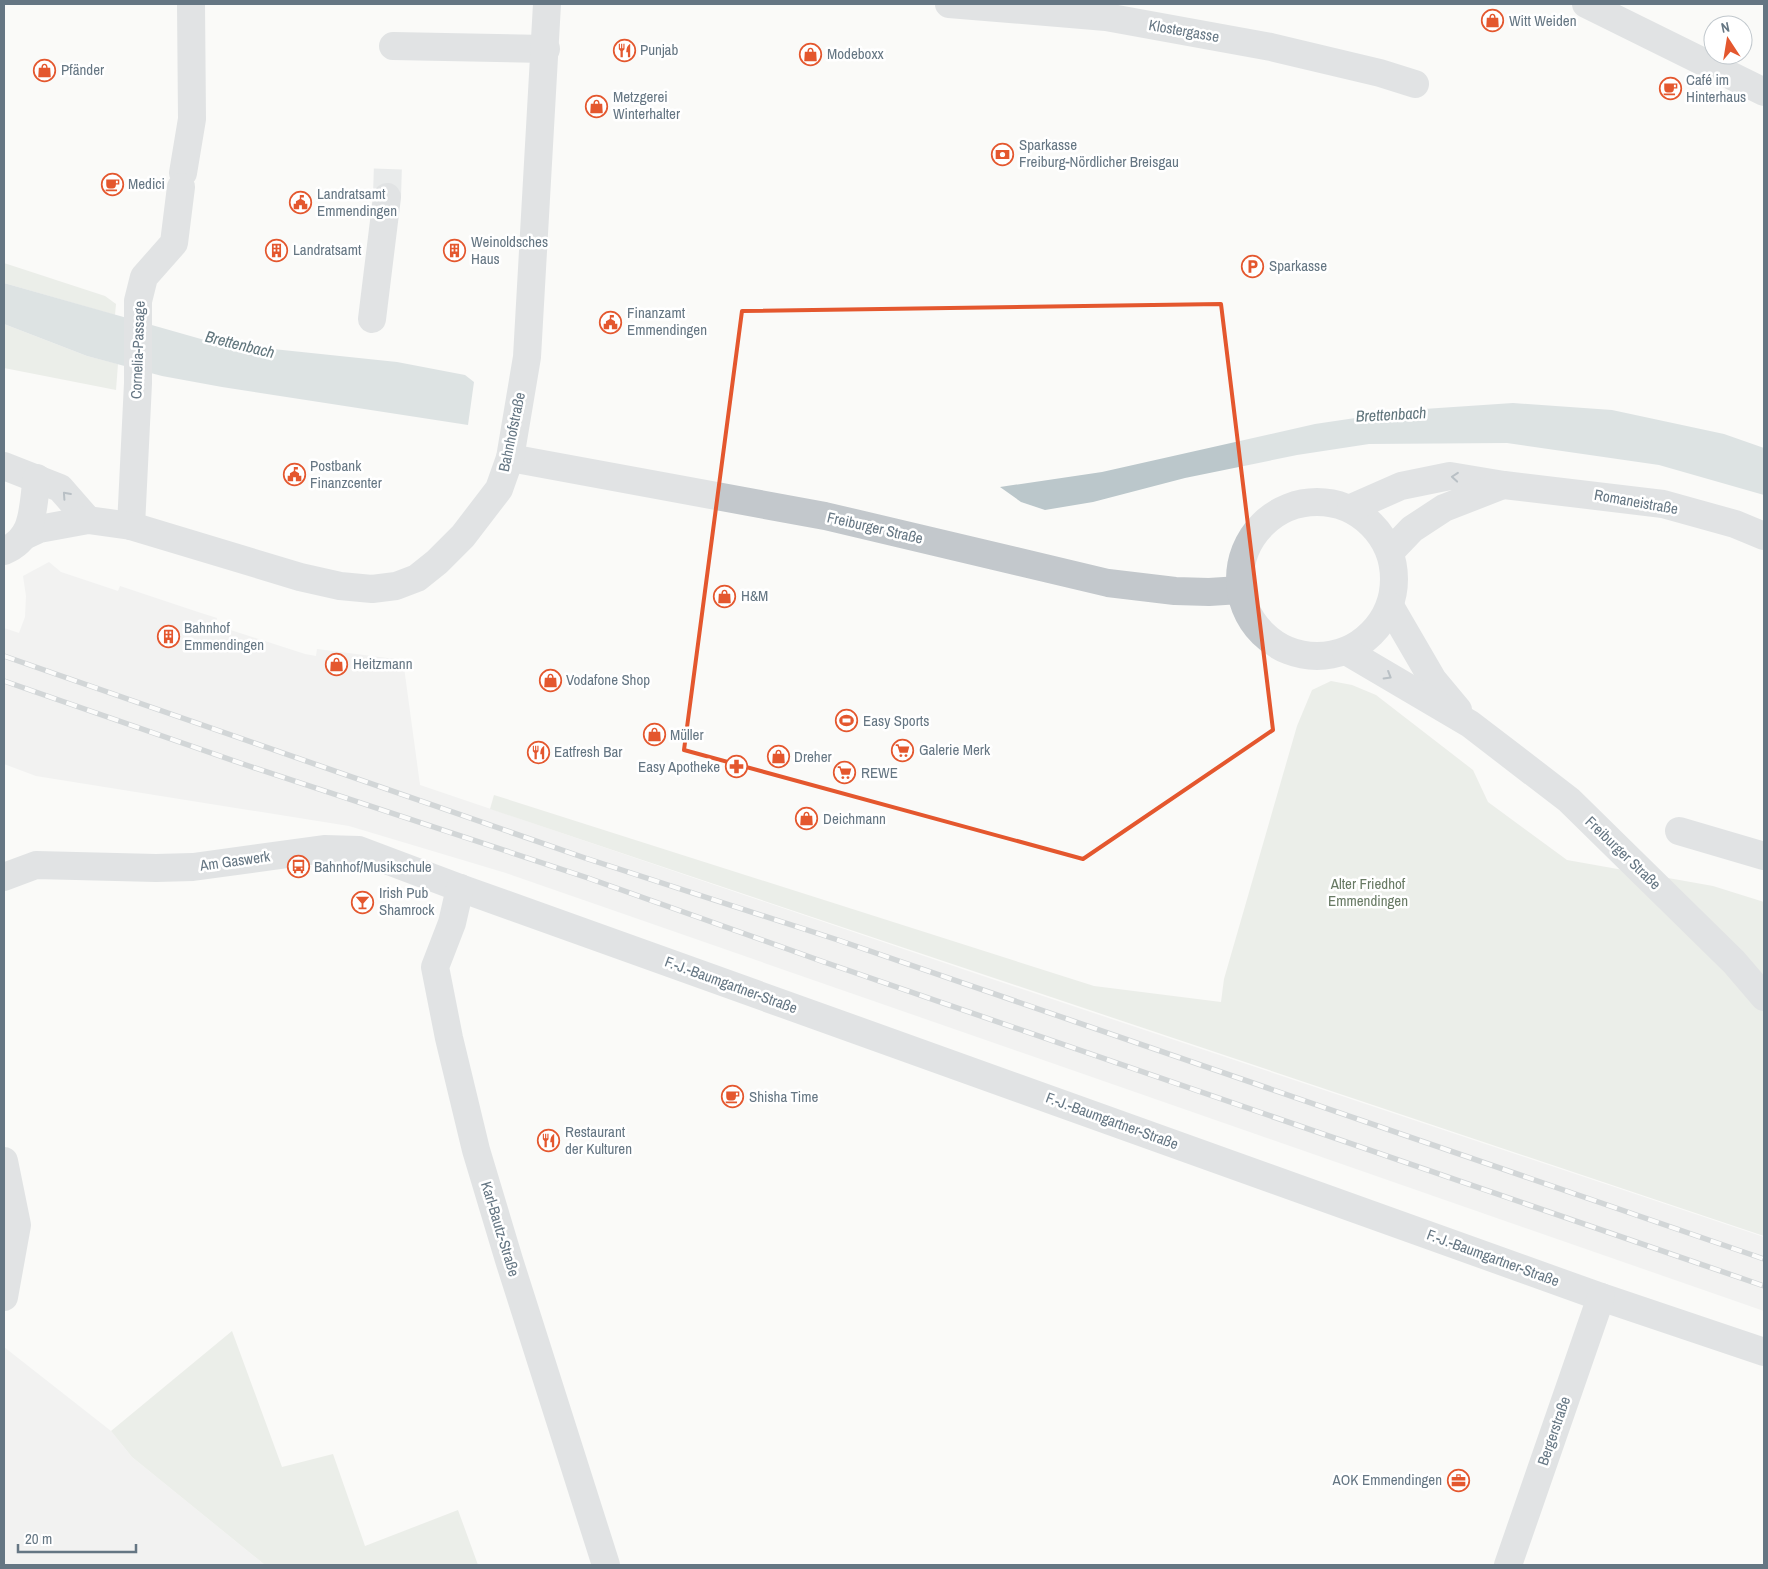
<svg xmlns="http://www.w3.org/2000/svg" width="1768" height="1569" font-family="'Archivo Narrow',sans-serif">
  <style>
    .built { fill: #e8e9e9 }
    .green { fill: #dadfd7 }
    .water { fill: #bbc7cb }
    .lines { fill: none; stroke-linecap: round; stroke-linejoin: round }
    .minor-tunnel { stroke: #d5d9db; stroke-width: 28; stroke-dasharray: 28 14; stroke-linecap: butt }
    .minor { stroke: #c3c8cc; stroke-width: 28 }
    .rail-casing { stroke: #a2aab0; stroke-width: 5.5 }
    .rail { stroke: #fff; stroke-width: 4; stroke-dasharray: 11; stroke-linecap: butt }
    .oneway { stroke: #6a7a87 }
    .marked { fill: none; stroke: #e4572e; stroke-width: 4; stroke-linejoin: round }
    .labels { text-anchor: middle; stroke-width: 5; stroke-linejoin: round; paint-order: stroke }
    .poi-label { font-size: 15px; fill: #657683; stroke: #fff; text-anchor: start }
    .street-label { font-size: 15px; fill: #657683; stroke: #fff }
    .park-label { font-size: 15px; fill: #687a64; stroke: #fff }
    .water-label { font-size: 16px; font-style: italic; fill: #60757c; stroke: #fff }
  </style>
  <rect width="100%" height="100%" fill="#fafaf8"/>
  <g class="built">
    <polygon points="49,562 61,572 118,591 120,586 198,612 217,618 215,625 305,654 316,656 317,649 403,660 420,785 983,976 1764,1237 1764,1311 506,873 349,826 36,776 4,764 4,628 19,633 25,617 26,596 23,576"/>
    <polygon points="4,1347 111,1431 132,1457 265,1565 4,1565"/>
  </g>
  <g class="green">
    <polygon points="4,263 105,296 116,304 115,315 4,283"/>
    <polygon points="4,324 87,356 118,364 116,390 4,368"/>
    <polygon points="1331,681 1352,685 1376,695 1473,770 1488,802 1567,860 1713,886 1764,902 1764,1236 490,809 494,795 1094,986 1221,1002 1224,979 1297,726 1312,690"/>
    <polygon points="232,1331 282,1467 333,1454 365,1546 458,1510 478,1565 265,1565 132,1457 111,1431"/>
  </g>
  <g class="water">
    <polygon points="4,283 215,343 397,362 465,375 474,382 468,425 222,387 162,376 87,356 4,324"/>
    <polygon points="1513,403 1612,410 1724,434 1764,448 1764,495 1659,465 1507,443 1369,444 1297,455 1185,478 1093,502 1045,510 1021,502 1000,487 1102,472 1315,424 1409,410"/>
  </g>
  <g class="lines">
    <polyline class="minor-tunnel" points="387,197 388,163"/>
    <g class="minor">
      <polyline points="949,4 1106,17 1271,47 1380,73 1415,84"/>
      <polyline points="1586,4 1764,92"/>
      <polyline points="393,46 546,49"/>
      <polyline points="183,173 192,119 191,4"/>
      <polyline points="372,319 387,197"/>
      <polyline points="510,458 825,516 1108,583 1175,591 1209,592 1240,590"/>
      <polyline points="4,466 60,488 88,520"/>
      <circle cx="1317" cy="579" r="77"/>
      <polyline points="1351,508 1401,486 1450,476 1504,485 1663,504 1735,524 1764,536"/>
      <polyline points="131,526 138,383 138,301 144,277 174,243 181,187"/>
      <polyline points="24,536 39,529 88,520 131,526 300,577 340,586 372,589 396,586 417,578 437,562 463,536 499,489 510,458 527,357 547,4"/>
      <path d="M4,551C36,538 32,507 37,478"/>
      <polyline points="1390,552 1412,529 1444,508 1503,485"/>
      <polyline points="1390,606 1433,680 1458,710"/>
      <polyline points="1346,651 1470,724 1569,800 1734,962 1764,997"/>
      <polyline points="1679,831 1764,856"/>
      <polyline points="4,877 36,865 156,868 193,867 324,849 359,850 460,888 1601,1297 1764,1352"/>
      <polyline points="460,888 452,923 435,967 449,1038 476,1150 509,1260 606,1565"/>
      <polyline points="4,1161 17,1225 4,1297"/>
      <polyline points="1508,1565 1601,1297"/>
    </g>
    <defs>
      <g id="rail">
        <polyline points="4,656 585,858 838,940 1764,1259"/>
        <polyline points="4,681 246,765 588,878 824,962 1764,1286"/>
      </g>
    </defs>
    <use href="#rail" class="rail-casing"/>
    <use href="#rail" class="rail"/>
  </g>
  <defs><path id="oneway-chevron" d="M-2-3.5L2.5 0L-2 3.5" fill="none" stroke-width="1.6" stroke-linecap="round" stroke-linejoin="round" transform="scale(1.25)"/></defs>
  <g class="oneway">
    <use href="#oneway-chevron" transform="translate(1455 477) rotate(-175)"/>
    <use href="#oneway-chevron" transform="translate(66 495) rotate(-132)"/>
    <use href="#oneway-chevron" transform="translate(1388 676) rotate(31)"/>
  </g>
  <path d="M0 0H1768V1569H0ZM1221,304L1273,730L1083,859L684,750L742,311Z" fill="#fafaf8" fill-opacity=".55" fill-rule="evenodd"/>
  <path class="marked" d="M1221,304L1273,730L1083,859L684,750L742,311Z"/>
  <defs>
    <symbol id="shop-ring" viewBox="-11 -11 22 22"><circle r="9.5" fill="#fff" stroke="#e4572e" stroke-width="1.5"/><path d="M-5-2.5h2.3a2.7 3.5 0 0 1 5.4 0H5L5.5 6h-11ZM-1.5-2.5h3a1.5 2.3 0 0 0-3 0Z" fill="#e4572e"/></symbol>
    <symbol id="restaurant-ring" viewBox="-11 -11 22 22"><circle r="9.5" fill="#fff" stroke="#e4572e" stroke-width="1.5"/><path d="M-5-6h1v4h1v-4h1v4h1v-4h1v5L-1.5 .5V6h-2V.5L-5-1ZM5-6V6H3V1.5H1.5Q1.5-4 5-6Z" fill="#e4572e"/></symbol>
    <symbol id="cafe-ring" viewBox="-11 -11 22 22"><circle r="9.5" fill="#fff" stroke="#e4572e" stroke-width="1.5"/><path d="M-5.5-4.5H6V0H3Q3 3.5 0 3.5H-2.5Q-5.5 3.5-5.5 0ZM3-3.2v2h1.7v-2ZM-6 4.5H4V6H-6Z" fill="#e4572e"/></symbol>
    <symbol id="bank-ring" viewBox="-11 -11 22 22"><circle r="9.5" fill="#fff" stroke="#e4572e" stroke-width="1.5"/><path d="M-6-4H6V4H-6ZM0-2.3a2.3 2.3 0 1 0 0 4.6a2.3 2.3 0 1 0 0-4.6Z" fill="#e4572e"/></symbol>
    <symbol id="civic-ring" viewBox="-11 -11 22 22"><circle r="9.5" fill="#fff" stroke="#e4572e" stroke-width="1.5"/><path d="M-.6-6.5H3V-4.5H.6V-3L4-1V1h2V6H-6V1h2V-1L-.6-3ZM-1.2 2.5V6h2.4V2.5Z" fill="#e4572e"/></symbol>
    <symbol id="building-ring" viewBox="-11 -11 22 22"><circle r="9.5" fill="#fff" stroke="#e4572e" stroke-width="1.5"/><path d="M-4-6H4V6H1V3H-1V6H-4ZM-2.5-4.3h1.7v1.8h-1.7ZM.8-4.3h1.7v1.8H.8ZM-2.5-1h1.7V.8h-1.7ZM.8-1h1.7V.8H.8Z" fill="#e4572e"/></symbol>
    <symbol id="parking-ring" viewBox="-11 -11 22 22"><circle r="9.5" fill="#fff" stroke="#e4572e" stroke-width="1.5"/><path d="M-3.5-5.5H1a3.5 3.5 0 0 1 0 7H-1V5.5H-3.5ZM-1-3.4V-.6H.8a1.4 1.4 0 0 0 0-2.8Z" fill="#e4572e"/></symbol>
    <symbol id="stadium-ring" viewBox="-11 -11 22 22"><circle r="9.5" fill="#fff" stroke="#e4572e" stroke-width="1.5"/><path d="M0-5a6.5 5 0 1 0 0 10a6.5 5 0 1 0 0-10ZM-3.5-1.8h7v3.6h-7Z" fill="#e4572e"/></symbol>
    <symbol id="supermarket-ring" viewBox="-11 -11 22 22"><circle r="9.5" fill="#fff" stroke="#e4572e" stroke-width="1.5"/><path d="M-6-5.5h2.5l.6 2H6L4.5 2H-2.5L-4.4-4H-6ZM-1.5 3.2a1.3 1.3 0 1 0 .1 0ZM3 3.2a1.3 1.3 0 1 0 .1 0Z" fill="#e4572e"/></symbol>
    <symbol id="pharmacy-ring" viewBox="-11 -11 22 22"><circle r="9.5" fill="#fff" stroke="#e4572e" stroke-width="1.5"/><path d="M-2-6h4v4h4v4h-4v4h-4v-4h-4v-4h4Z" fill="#e4572e"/></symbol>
    <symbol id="bus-ring" viewBox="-11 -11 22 22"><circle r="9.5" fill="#fff" stroke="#e4572e" stroke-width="1.5"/><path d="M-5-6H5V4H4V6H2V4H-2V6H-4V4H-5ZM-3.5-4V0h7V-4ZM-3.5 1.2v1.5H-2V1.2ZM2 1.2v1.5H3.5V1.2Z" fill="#e4572e"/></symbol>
    <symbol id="bar-ring" viewBox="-11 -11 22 22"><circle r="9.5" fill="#fff" stroke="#e4572e" stroke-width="1.5"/><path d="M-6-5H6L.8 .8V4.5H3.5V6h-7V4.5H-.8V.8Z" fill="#e4572e"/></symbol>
    <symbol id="office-ring" viewBox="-11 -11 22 22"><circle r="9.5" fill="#fff" stroke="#e4572e" stroke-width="1.5"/><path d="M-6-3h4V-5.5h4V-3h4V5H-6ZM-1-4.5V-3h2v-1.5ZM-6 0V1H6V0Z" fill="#e4572e"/></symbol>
  </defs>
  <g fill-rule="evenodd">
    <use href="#shop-ring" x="1480" y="8" width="25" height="25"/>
    <use href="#restaurant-ring" x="612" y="38" width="25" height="25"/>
    <use href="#shop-ring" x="798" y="42" width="25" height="25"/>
    <use href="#shop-ring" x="32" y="58" width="25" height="25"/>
    <use href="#cafe-ring" x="1658" y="76" width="25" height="25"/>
    <use href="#shop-ring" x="584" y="94" width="25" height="25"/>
    <use href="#bank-ring" x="990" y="142" width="25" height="25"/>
    <use href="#cafe-ring" x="100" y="172" width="25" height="25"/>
    <use href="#civic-ring" x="288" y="190" width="25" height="25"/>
    <use href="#building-ring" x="264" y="238" width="25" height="25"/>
    <use href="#building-ring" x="442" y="238" width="25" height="25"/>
    <use href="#parking-ring" x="1240" y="254" width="25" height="25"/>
    <use href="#civic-ring" x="598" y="310" width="25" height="25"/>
    <use href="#civic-ring" x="282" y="462" width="25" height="25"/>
    <use href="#shop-ring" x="712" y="584" width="25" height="25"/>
    <use href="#building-ring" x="156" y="624" width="25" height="25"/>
    <use href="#shop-ring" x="324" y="652" width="25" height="25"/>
    <use href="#shop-ring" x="538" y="668" width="25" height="25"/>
    <use href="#stadium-ring" x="834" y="708" width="25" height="25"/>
    <use href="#shop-ring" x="642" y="722" width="25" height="25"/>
    <use href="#supermarket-ring" x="890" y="738" width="25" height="25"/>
    <use href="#restaurant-ring" x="526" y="740" width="25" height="25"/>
    <use href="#shop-ring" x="766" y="744" width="25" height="25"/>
    <use href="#pharmacy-ring" x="724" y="754" width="25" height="25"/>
    <use href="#supermarket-ring" x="832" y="760" width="25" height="25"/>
    <use href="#shop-ring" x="794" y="806" width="25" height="25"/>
    <use href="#bus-ring" x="286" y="854" width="25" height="25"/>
    <use href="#bar-ring" x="350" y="890" width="25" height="25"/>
    <use href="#cafe-ring" x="720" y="1084" width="25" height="25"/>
    <use href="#restaurant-ring" x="536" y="1128" width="25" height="25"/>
    <use href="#office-ring" x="1446" y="1468" width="25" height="25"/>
  </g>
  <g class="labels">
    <g class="poi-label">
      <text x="1509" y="26">Witt Weiden</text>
      <text x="640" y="55">Punjab</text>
      <text x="827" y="59">Modeboxx</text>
      <text x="61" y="75">Pfänder</text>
      <text x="1686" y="85">Café im<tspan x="1686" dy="17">Hinterhaus</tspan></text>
      <text x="613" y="102">Metzgerei<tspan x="613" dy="17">Winterhalter</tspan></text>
      <text x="1019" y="150">Sparkasse<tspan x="1019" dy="17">Freiburg-Nördlicher Breisgau</tspan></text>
      <text x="128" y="189">Medici</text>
      <text x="317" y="199">Landratsamt<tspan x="317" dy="17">Emmendingen</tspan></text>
      <text x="471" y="247">Weinoldsches<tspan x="471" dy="17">Haus</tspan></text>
      <text x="293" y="255">Landratsamt</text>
      <text x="1269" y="271">Sparkasse</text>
      <text x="627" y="318">Finanzamt<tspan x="627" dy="17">Emmendingen</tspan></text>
      <text x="310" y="471">Postbank<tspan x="310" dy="17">Finanzcenter</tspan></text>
      <text x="741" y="601">H&amp;M</text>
      <text x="184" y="633">Bahnhof<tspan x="184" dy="17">Emmendingen</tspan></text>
      <text x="353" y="669">Heitzmann</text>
      <text x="566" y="685">Vodafone Shop</text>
      <text x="863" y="726">Easy Sports</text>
      <text x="670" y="740">Müller</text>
      <text x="919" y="755">Galerie Merk</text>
      <text x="554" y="757">Eatfresh Bar</text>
      <text x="794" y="762">Dreher</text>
      <text x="720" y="772" text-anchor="end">Easy Apotheke</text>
      <text x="861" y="778">REWE</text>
      <text x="823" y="824">Deichmann</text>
      <text x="314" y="872">Bahnhof/Musikschule</text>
      <text x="379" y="898">Irish Pub<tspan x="379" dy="17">Shamrock</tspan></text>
      <text x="749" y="1102">Shisha Time</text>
      <text x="565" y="1137">Restaurant<tspan x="565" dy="17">der Kulturen</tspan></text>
      <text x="1442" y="1485" text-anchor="end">AOK Emmendingen</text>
    </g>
    <g class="street-label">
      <text transform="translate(1184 31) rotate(10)" y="5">Klostergasse</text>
      <text transform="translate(138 350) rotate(-88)" y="5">Cornelia-Passage</text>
      <text transform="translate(512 432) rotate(-78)" y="5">Bahnhofstraße</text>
      <text transform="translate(1636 502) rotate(10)" y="5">Romaneistraße</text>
      <text transform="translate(875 528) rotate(13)" y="5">Freiburger Straße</text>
      <text transform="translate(1623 853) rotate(44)" y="5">Freiburger Straße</text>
      <text transform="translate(235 861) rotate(-8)" y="5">Am Gaswerk</text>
      <text transform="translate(731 985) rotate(20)" y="5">F.-J.-Baumgartner-Straße</text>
      <text transform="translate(1112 1121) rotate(20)" y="5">F.-J.-Baumgartner-Straße</text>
      <text transform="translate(500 1229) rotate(73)" y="5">Karl-Bautz-Straße</text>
      <text transform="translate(1493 1258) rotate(20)" y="5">F.-J.-Baumgartner-Straße</text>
      <text transform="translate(1554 1431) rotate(-71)" y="5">Bergerstraße</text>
    </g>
    <g class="park-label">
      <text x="1368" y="889">Alter Friedhof<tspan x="1368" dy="17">Emmendingen</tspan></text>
    </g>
    <g class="water-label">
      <text transform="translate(240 344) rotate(14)" y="6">Brettenbach</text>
      <text transform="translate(1391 414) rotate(-3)" y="6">Brettenbach</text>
    </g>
  </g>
  <rect width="1768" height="1569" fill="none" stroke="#657683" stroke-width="10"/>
  <g transform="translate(1728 40) rotate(348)"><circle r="24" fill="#ffffff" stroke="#c1c8cd"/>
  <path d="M0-4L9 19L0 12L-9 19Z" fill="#e4572e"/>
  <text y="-8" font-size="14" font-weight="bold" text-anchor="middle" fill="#657683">N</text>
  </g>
  <path d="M18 1544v8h118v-8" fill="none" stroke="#657683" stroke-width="2.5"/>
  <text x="25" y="1544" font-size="15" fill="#657683" stroke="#ffffff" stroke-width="4" paint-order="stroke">20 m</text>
</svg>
